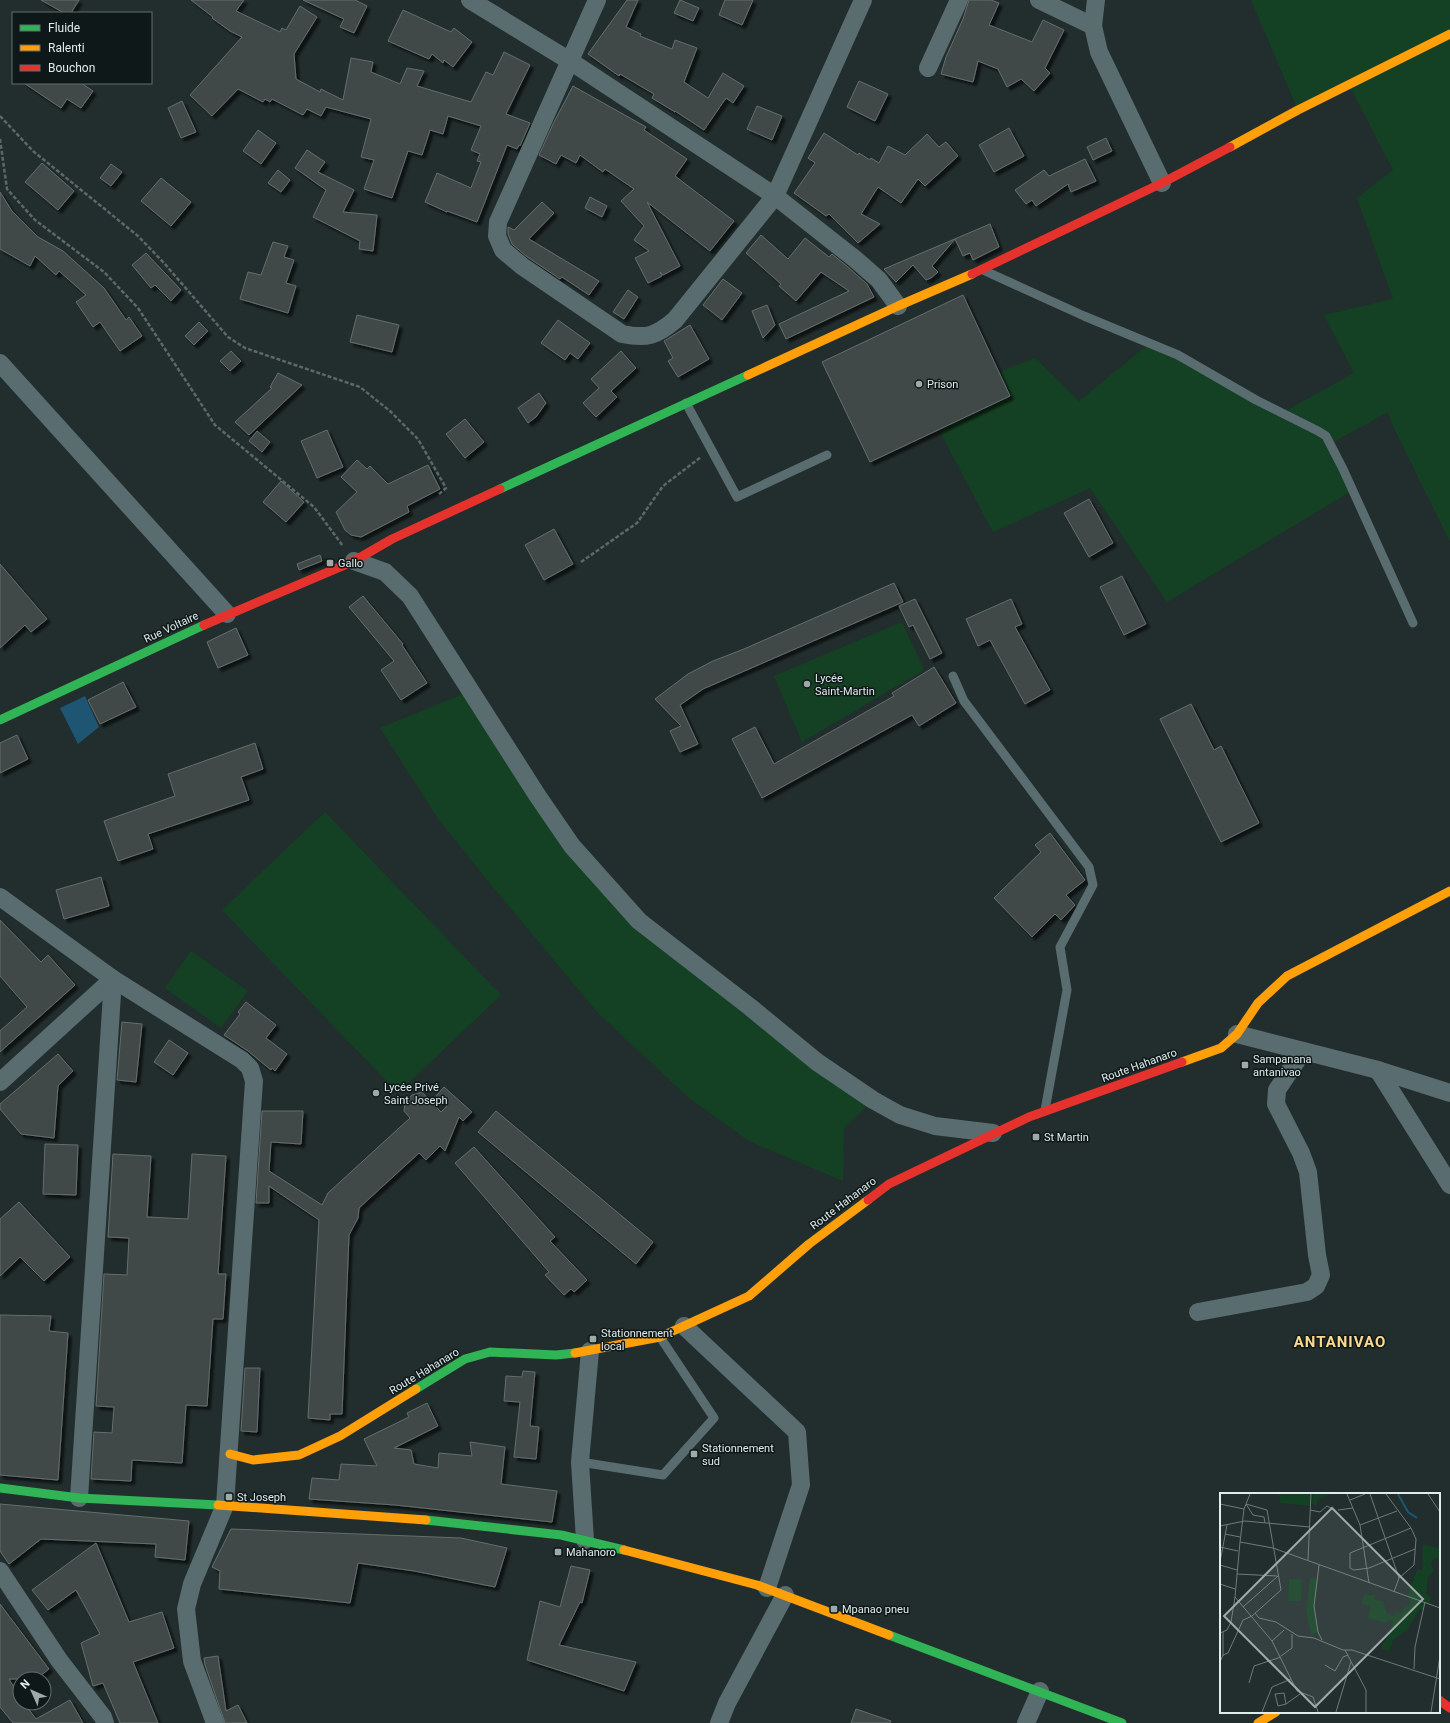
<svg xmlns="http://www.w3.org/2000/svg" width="1450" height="1723" font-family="Roboto,sans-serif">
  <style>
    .green { fill: #144123 }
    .water { fill: #1d5572 }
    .building { fill: #3f4846; stroke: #646e6c; filter: url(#shadow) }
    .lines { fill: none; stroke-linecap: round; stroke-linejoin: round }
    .path { stroke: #5a6869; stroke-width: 2.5; stroke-dasharray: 4 2; stroke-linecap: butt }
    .lane { stroke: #596c70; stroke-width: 9 }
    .street { stroke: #596c70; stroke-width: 18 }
    .fast { stroke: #30b455; stroke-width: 9 }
    .slow { stroke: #ff9f0a; stroke-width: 9 }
    .jam { stroke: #e5322d; stroke-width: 9 }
    .poi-dot { fill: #9daaa8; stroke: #0f1818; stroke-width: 1.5 }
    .labels { text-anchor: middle; stroke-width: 3; stroke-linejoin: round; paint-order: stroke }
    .poi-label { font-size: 11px; fill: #dfeceb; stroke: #0f1818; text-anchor: start }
    .street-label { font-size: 11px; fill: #dfeceb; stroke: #0f1818 }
    .district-label { font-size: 15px; font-weight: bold; letter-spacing: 1px; fill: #fcd98f; stroke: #0f1818 }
    .inset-river { fill: none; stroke: #1d5572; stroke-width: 2 }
    .inset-road { fill: none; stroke: #6e7a79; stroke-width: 1 }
    .view { fill: #9daaa8; fill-opacity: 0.15; stroke: #9daaa8; stroke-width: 2 }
    .inset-edge { fill: none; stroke: #dfeceb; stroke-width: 2 }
  </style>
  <defs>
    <filter id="shadow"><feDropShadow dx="3.5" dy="3.5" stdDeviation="1" flood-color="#0009"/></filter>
  </defs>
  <rect width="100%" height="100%" fill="#222e2d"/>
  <g class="green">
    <polygon points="1251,0 1450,0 1450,542 1391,422 1388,412 1330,444 1353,490 1167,602 1090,488 993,532 939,430 1010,396 999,372 1035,358 1079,401 1150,343 1282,413 1354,373 1324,315 1393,299 1357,198 1393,170 1349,85 1298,110"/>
    <polygon points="902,622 924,670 802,742 774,676"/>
    <polygon points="470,691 537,795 639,921 873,1100 844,1128 843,1181 749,1141 689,1098 597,1012 492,886 439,820 380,728"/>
    <polygon points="325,812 501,995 398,1093 222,910"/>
    <polygon points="191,951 248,991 221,1028 165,988"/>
  </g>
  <polygon class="water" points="85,696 99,727 78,744 60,708"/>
  <g class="building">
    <polygon points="41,0 79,0 71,13 64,13"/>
    <polygon points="191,0 244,0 236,11 280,32 282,28 286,30 300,6 317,17 294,54 296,79 320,92 321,89 343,100 351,58 373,62 371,72 400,84 407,68 424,71 417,86 471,102 486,72 493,75 504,52 530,65 506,114 530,123 520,146 519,145 517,149 507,145 477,222 447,211 447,212 425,202 437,173 471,188 481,162 477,161 480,154 471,150 481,126 448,116 443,134 430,130 422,155 408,151 392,198 364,189 374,160 361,157 371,119 326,107 321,116 307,109 303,115 272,99 270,102 265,99 263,102 238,89 212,116 190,95 242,37 230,31 212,18 213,17"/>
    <polygon points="303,0 355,0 367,6 354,33 340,27 344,19"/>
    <polygon points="627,0 638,0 626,27 641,34 640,36 672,49 675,40 697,48 684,82 708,98 723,73 744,86 733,103 726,98 704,130 675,111 675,112 652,98 654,94 620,74 619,76 588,54"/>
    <polygon points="680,0 699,8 693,21 674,13"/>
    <polygon points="725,0 753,0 742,25 719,15"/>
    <polygon points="969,0 991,0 999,3 989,25 1032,42 1043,20 1064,30 1045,68 1050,73 1034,91 1021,79 1007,87 998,69 978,61 973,82 941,74 946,57 963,19"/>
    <polygon points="403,10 451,32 454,28 472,42 453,67 444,60 443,63 432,54 429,59 388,41"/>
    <polygon points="859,81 888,94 875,121 847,107"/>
    <polygon points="24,83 81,83 93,91 81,108 67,99 61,108"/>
    <polygon points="573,86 646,127 644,130 687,159 675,176 734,221 710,251 647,202 680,266 663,275 660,272 662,276 648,283 635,258 649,251 634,240 644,226 621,201 634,189 605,169 603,172 580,155 576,163 561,155 556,164 539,155 553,124"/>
    <polygon points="182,101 196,132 181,138 168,108"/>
    <polygon points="757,106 782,116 772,140 747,129"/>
    <polygon points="1009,128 1024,156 994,172 979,145"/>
    <polygon points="258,130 276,143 261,164 243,151"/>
    <polygon points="824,133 858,155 859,153 870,160 871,158 879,163 888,146 905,155 927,134 939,147 946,142 958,156 925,186 918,179 901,203 878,187 861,214 880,224 858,243 829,214 826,216 794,193 815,163 808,158"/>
    <polygon points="1106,138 1112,151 1093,160 1087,147"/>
    <polygon points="307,150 325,162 318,172 354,190 343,212 377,215 373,251 359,249 360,241 313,217 326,190 295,168"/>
    <polygon points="1085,159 1096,181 1071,192 1068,184 1036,206 1032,200 1026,204 1015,190 1044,170 1049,176"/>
    <polygon points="42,163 74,191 58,210 25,182"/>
    <polygon points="111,164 122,172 111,186 100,178"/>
    <polygon points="278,170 290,180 281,192 268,183"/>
    <polygon points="161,178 191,202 171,226 141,201"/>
    <polygon points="0,192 12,211 38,237 63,251 104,288 126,320 129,317 142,336 120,351 100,322 93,327 76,302 86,295 59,271 56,275 35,256 30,266 0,249"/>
    <polygon points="590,197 607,206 602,217 585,208"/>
    <polygon points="542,202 554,213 529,239 599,281 589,295 562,277 560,279 526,256 512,244 508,234 508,227 514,230"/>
    <polygon points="990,224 999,247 973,260 970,253 963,256 955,239 932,266 938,272 931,278 926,280 913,265 896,282 884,269"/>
    <polygon points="761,235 788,259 805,238 829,257 832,254 848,267 867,284 874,297 786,339 779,324 849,291 821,272 796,301 779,286 781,284 746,253"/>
    <polygon points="273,242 288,246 284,257 294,260 286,283 296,286 288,313 240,299 248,272 261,275"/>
    <polygon points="146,253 181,290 171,301 155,285 151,288 132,265"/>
    <polygon points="723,279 742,293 722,320 703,305"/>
    <polygon points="628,290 638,297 624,319 613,312"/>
    <polygon points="963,295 1010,396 870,462 822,362"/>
    <polygon points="767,305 775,325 763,338 752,311"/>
    <polygon points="357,315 399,325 392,352 350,342"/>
    <polygon points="558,320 590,343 578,359 570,353 565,360 541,343"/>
    <polygon points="199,322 208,331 194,345 185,336"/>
    <polygon points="690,325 709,359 678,377 668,361 673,358 664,341"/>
    <polygon points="231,351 241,361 230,371 220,361"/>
    <polygon points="621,351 636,368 611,391 617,397 596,417 583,403 599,388 591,379"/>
    <polygon points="278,373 302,385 249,435 235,422 272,388 270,387"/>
    <polygon points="539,393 546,403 536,417 528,423 518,408"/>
    <polygon points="465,419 484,442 465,458 446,434"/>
    <polygon points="327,430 343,467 317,478 301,441"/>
    <polygon points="257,431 270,442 262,452 249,441"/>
    <polygon points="357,460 367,469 370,466 388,484 428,465 440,489 407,506 409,512 361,537 351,535 345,530 336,512 357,492 341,477"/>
    <polygon points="281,481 304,502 286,522 263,502"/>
    <polygon points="1089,499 1113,543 1089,557 1064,513"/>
    <polygon points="554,529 573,564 544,580 525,545"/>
    <polygon points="320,555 322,561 299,570 297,564"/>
    <polygon points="0,564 47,619 31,632 25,625 0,648"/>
    <polygon points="1122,576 1146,624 1124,635 1100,587"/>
    <polygon points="894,583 903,602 703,689 680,705 698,744 680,752 670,731 681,726 655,699 688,674 713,661 744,649"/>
    <polygon points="363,596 403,644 402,645 427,683 401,700 381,670 394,661 349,607"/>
    <polygon points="915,599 942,653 930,659 913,625 909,627 899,606"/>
    <polygon points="1011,599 1022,624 1015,627 1050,690 1025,704 990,640 978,646 966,619"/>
    <polygon points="236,628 248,655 218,668 207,642"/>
    <polygon points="934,667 956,703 919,726 912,715 762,798 732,739 755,727 774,764 894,696 892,693"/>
    <polygon points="123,682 136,707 100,724 88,700"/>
    <polygon points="1191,704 1214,750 1221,746 1259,823 1221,842 1160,719"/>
    <polygon points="17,735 28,759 0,773 0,743"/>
    <polygon points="255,743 263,769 241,777 249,800 148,834 153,849 118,861 104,821 175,796 168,774"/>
    <polygon points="1050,833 1085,880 1066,895 1075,905 1061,920 1055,914 1032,937 994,898 1041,852 1035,845"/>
    <polygon points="101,877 109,906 64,919 56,890"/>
    <polygon points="0,920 41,962 48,955 75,985 0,1052 0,1031 27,1007 0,976"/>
    <polygon points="246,1002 276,1025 266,1038 287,1054 275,1071 272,1068 271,1070 248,1051 224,1035 240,1014 238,1012"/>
    <polygon points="122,1022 142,1024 136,1082 117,1080"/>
    <polygon points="169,1040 188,1053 173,1075 154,1062"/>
    <polygon points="58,1054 73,1071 58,1086 54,1138 21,1134 0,1109 0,1104"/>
    <polygon points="444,1087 472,1112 463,1121 459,1117 445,1151 440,1146 426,1160 419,1153 359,1208 358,1218 349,1235 342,1414 330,1414 330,1420 308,1418 319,1220 269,1186 269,1203 256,1203 262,1111 303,1111 301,1144 271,1142 269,1171 322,1205 328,1193 410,1118 404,1111 405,1103 412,1095 422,1092 441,1112 447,1106 436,1096"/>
    <polygon points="496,1111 653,1242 636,1264 478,1132"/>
    <polygon points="45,1144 78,1145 76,1195 43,1194"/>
    <polygon points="474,1147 555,1237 550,1241 587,1280 574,1292 571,1289 564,1295 545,1275 549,1272 455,1163"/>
    <polygon points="113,1154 151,1156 147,1217 188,1219 192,1154 226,1156 218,1274 226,1274 223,1319 213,1319 207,1406 186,1405 182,1463 132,1460 131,1481 91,1479 94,1432 112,1433 114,1407 96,1406 104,1274 127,1275 129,1238 108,1237"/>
    <polygon points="19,1202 70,1257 44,1281 20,1257 0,1276 0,1219"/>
    <polygon points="0,1315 51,1316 49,1331 68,1333 58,1480 0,1475"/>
    <polygon points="245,1368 260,1368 257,1432 241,1431"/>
    <polygon points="523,1371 535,1372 530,1426 539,1427 536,1459 514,1457 520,1402 504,1401 506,1376 522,1377"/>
    <polygon points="427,1403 438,1426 394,1448 411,1450 414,1464 438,1468 439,1453 472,1456 470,1442 505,1447 501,1484 557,1491 552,1522 395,1505 309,1499 312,1478 339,1480 341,1464 377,1466 364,1439 409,1417 407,1413"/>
    <polygon points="0,1504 189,1521 185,1560 155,1557 156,1544 41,1539 9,1564 0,1551"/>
    <polygon points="231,1529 461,1538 507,1548 495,1587 414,1571 358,1563 350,1603 219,1589 220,1571 212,1567"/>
    <polygon points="96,1543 129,1622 162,1612 174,1648 133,1662 158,1723 120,1723 103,1683 93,1686 81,1643 100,1634 76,1590 48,1610 32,1590"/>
    <polygon points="571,1566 590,1570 582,1603 580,1602 559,1645 636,1662 624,1691 527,1660 540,1601 560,1607"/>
    <polygon points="0,1604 49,1669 36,1679 9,1679 20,1698 20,1703 24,1703 36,1719 70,1700 83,1723 13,1723 0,1707"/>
    <polygon points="218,1656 226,1711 238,1705 247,1723 225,1723 205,1665 204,1658"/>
    <polygon points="856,1709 891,1721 890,1723 851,1723"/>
  </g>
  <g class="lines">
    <g class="path">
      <polyline points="0,116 33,151 138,236 164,263 228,337 245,348 360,387 390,411 418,439 446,488 438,495"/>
      <polyline points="0,139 7,189 35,220 104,272 138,308 215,425 314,507 343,546"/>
      <polyline points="581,562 637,523 663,486 701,457"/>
    </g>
    <g class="lane">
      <polyline points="985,271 1084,316 1178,355 1256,400 1318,431 1326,436 1343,469 1413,623"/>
      <polyline points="686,403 737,497 827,455"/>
      <polyline points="953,676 964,701 1089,867 1093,885 1060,947 1067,990 1045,1110"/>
      <polyline points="580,1462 663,1475 714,1418 660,1337"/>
    </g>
    <g class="street">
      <polyline points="470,0 570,61 775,196 855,259 879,280 898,306"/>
      <path d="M597,0L498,222L497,236L503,250L522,266L622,334C647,339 656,336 675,320L775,196L863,0"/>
      <polyline points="1039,0 1093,26"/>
      <polyline points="1096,0 1093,26 1099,52 1162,183"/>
      <polyline points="928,68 959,0"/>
      <polyline points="0,363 227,614"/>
      <polyline points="354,561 385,572 410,596 537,795 572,846 639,921 750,1007 817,1062 873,1100 900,1115 935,1126 993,1133"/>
      <polyline points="0,897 113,979 242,1060 250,1068 254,1081 225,1505 192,1584 186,1609 192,1661 215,1723"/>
      <polyline points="1237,1034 1378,1070 1450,1093"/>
      <polyline points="1378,1070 1450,1185"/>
      <polyline points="0,1082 113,979"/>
      <polyline points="1198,1312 1307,1292 1316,1286 1321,1275 1317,1255 1308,1172 1301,1153 1276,1104 1277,1090 1303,1051"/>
      <polyline points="684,1326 797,1432 801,1485 767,1588"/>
      <polyline points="79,1498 113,979"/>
      <polyline points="585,1540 580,1462 590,1351"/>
      <polyline points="0,1571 59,1660 103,1717 105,1723"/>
      <polyline points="719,1723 727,1703 785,1595"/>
      <polyline points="1026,1723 1040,1691"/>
    </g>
    <g class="fast">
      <polyline points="500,489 748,375"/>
      <polyline points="0,720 204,625"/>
      <polyline points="416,1389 465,1359 490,1352 556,1355 575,1353"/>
      <polyline points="0,1488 79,1498 218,1505"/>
      <polyline points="426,1520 561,1535 624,1550"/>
      <polyline points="889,1635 1122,1723"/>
    </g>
    <g class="slow">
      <polyline points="1230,147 1298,110 1450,34"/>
      <polyline points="748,375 898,306 972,274"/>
      <polyline points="1182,1062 1221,1048 1237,1034 1258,1003 1287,976 1450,891"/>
      <polyline points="575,1353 660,1337 749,1296 809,1244 868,1200"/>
      <polyline points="230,1454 253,1460 299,1455 340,1436 416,1389"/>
      <polyline points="218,1505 426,1520"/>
      <polyline points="624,1550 757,1585 889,1635"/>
      <polyline points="1258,1723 1276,1712"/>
    </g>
    <g class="jam">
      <polyline points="972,274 1162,183 1230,147"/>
      <polyline points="204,625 354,561 392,539 500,489"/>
      <polyline points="868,1200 889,1184 1029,1117 1182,1062"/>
      <polyline points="1439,1700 1450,1708"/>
    </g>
  </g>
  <g class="poi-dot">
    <circle cx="919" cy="384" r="4"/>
    <rect x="326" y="559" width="8" height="8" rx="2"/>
    <circle cx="807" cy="684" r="4"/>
    <rect x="1241" y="1061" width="8" height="8" rx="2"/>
    <circle cx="376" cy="1093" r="4"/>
    <rect x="1032" y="1133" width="8" height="8" rx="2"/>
    <rect x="589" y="1335" width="8" height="8" rx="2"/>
    <rect x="690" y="1450" width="8" height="8" rx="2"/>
    <rect x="225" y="1493" width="8" height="8" rx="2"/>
    <rect x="554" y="1548" width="8" height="8" rx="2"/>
    <rect x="830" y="1605" width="8" height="8" rx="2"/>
  </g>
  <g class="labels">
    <g class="poi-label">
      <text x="927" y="388">Prison</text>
      <text x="338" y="567">Gallo</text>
      <text x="815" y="682">Lycée<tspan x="815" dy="13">Saint-Martin</tspan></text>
      <text x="1253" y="1063">Sampanana<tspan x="1253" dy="13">antanivao</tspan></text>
      <text x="384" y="1091">Lycée Privé<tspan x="384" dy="13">Saint Joseph</tspan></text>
      <text x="1044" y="1141">St Martin</text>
      <text x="601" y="1337">Stationnement<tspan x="601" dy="13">local</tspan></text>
      <text x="702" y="1452">Stationnement<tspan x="702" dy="13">sud</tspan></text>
      <text x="237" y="1501">St Joseph</text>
      <text x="566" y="1556">Mahanoro</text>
      <text x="842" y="1613">Mpanao pneu</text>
    </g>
    <g class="street-label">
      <text transform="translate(171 627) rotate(-25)" y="4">Rue Voltaire</text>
      <text transform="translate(1139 1065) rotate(-20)" y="4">Route Hahanaro</text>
      <text transform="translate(843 1203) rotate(-37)" y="4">Route Hahanaro</text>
      <text transform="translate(424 1371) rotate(-31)" y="4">Route Hahanaro</text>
    </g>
    <g class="district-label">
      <text x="1340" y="1347">ANTANIVAO</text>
    </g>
  </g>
  <g transform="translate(1220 1493)">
    <rect width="220" height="220" fill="#222e2d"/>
    <path d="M55,1H91V13L60,10V3ZM93,1H110L98,7L96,14L92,10ZM203,51L220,56V65L213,66L211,71L214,78L208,83L206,102L211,104L209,111L205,109L204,117L200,116L187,137L173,147L169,158L162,156V152L167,146L173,128L168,126L166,130L148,126L150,114L141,110L144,101L151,103L152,101L155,102V107L163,108L167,121L174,123L176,118L181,121L185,112L189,113L191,105L187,103L197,77H202ZM90,84L98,87L94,113L98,139L91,142L86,116ZM69,86H82L81,108H68Z" fill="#144123"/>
    <path class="inset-river" d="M178,1L188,19L197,25"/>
    <path class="inset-road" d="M30,1L24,16L20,49L15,104L52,148L77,198L93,204L98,219M127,1L140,32L149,90M150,1L179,85M166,1L191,35L196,46L194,72L179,85L174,99M208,1L220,19M130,7L145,1M0,11L24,16M26,11L33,22L44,24L45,30M90,17L100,19L107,13L111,15M118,17L133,15M140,32L177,18M0,33L25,28L90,34M191,35L130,60V75L134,77L149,75L195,56M5,41L20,44M20,49L53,55L220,115M0,54L18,58M88,67L91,1M0,69L7,32M0,72L17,77M99,72L94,113L98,139L102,147M17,81L57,83M0,91L15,96M23,114L58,83M35,120L39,125L56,129L78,143L94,145L123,157H132L220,186M0,140L7,137L11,129L15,104M52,148L64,137M125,157L146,197V219M3,163V139M61,163L72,155V141M0,169L3,162L8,160L23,127L32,123L61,97L47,17L26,11M105,172L115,178L123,164L128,162M194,176L195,154L205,109M29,190L34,173L61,164M66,211L64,200L55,201L58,213L66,211L80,201M42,219L52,194L71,186M116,219L131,169M211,219L220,163"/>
    <path class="view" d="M112,15L203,106L95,214L4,123Z"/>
    <rect width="220" height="220" class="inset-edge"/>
  </g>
  <rect x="12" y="12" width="140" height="72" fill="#0f1818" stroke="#626d6c"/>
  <rect x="20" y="25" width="20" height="6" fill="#30b455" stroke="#626d6c"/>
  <text x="48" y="32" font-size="12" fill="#dfeceb">Fluide</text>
  <rect x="20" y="45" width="20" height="6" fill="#ff9f0a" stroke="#626d6c"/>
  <text x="48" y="52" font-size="12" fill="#dfeceb">Ralenti</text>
  <rect x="20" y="65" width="20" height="6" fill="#e5322d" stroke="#626d6c"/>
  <text x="48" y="72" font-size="12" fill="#dfeceb">Bouchon</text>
  <g transform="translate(32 1691) rotate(315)"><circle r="19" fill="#0f1818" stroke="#626d6c"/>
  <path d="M0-3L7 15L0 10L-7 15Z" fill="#9daaa8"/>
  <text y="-6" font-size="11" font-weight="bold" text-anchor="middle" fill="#dfeceb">N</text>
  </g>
</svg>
